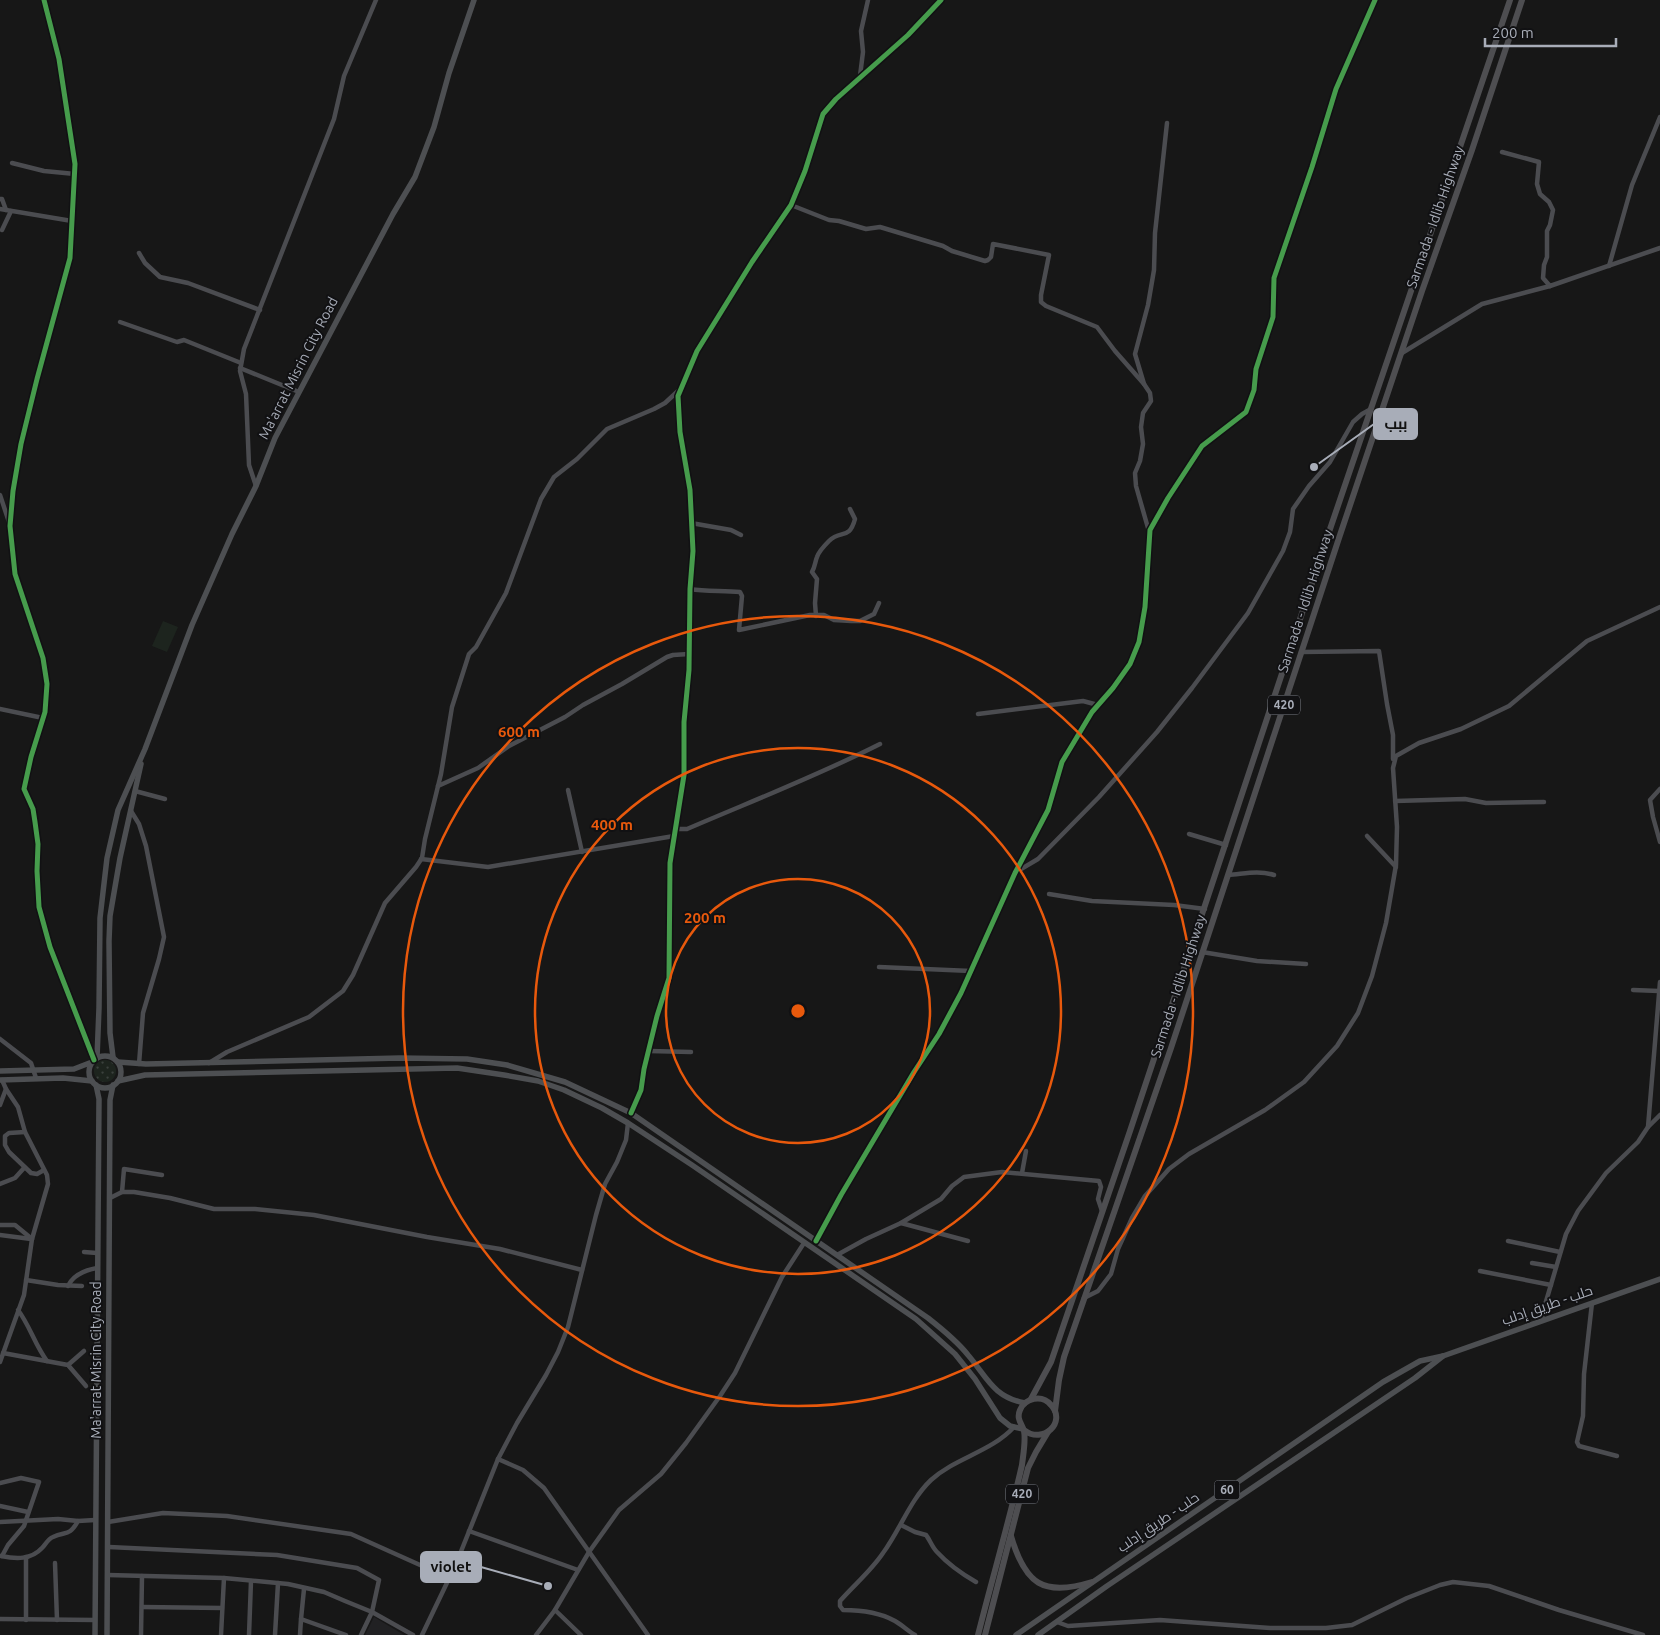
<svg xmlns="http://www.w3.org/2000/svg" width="1660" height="1635" font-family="Ubuntu,Cairo,sans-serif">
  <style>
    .built { fill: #212123 }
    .grass { fill: #1d241e }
    .park { fill: url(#park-dots) }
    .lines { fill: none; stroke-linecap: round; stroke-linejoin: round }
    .minor { stroke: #4b4c50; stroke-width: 4.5 }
    .major { stroke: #4d4f52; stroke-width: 5.5 }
    .highway { stroke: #4e4e51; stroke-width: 6 }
    .cycleway-casing { stroke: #111113; stroke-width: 8 }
    .cycleway { stroke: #469c4c; stroke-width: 5 }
    .ring { fill: none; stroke: #e8590c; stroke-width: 2.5 }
    .labels { text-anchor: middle; stroke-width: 4; stroke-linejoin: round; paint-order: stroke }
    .shield { fill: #111113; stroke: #7b7e86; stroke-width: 1 }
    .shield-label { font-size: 12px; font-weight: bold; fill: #a8adb8 }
    .street-label { font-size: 14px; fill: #a8adb8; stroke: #111113 }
    .centre { fill: #e8590c; stroke: #111113; stroke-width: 2.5 }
    .ring-label { font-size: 15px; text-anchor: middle; font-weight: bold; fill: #e8590c; stroke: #111113; stroke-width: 4; stroke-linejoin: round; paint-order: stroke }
    .leader { fill: none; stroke: #a8adb8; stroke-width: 2 }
    .callout-dot { fill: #a8adb8; stroke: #111113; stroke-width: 2 }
    .callout { fill: #a8adb8; stroke: #a8adb8; stroke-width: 2 }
    .callout-label { font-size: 15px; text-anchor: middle; font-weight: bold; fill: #111 }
  </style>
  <defs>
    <pattern id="park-dots" width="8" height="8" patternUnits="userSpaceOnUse" patternTransform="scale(1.25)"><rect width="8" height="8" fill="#1d241e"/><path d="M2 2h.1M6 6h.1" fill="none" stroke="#3b413d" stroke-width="1.8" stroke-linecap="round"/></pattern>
  </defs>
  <rect width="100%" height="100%" fill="#171717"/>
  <polygon class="built" points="374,1617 404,1635 365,1635"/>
  <polygon class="grass" points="163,621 178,627 167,652 152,646"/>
  <circle class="park" cx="105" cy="1071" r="11"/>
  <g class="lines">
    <g class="minor">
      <polyline points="44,0 59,59 75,164 70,258 37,379 21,444 13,491 10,526 15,574 43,658 47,684 45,712 31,757 24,789 33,809 35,822 38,844 37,871 39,907 50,947 94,1060"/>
      <polyline points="860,76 863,52 861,31 868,0"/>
      <polyline points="1502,152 1539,162 1537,184 1540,194 1549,202 1553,210 1550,225 1547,231 1547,257 1544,265 1543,278 1550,286"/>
      <polyline points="12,163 44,171 75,174"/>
      <polyline points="0,199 2,199 6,210"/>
      <polyline points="791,205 829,220 839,221 866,229 880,227 943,246 952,251 985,261 988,260 991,257 993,244 1049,255 1041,295 1041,302 1046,306 1097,327 1115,351 1144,384"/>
      <polyline points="0,209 72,221"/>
      <polyline points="2,230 11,211"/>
      <polyline points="139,253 145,263 160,277 188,283 260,310"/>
      <polyline points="1609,266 1632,185 1660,117"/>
      <polyline points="120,322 177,342 184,340 241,363"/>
      <polyline points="1402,353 1482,304 1550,286 1660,248"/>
      <polyline points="240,368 299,392"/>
      <polyline points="256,486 249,465 246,394 240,371 244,349 334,119 344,76 376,0"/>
      <polyline points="0,495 9,522"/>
      <polyline points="691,523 731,530 741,535"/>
      <polyline points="1150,530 1148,528 1136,486 1135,473 1140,461 1143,444 1141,427 1143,413 1151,401 1150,393 1144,384 1135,354 1148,305 1154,270 1155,233 1167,123"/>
      <path d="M690,589C707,592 724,590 740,592L742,596L739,630L810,615H824L834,620L851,621H860L874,614L879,603"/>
      <path d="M816,616L815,603L817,579L812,572C815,567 815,562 817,557C819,551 825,545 829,541C841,529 849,541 855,519L850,509"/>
      <polyline points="1301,652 1379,651 1387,704 1393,735 1393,759"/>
      <polyline points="0,709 43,718"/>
      <polyline points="978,714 1083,701 1098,705"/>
      <polyline points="438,786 478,768 509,746 565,717 583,705 622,684 667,657 673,655 689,654"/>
      <polyline points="1660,789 1650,800 1653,817 1660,842"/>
      <polyline points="568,790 582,852"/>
      <polyline points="135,791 165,799"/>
      <polyline points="1395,801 1465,799 1486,803 1544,802"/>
      <polyline points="131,811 139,824 146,846 164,937 159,959 143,1013 139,1064"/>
      <path d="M676,829H687C752,801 817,776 880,744"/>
      <polyline points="1189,834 1226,845"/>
      <polyline points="1367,836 1396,867"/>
      <polyline points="421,859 488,867 674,836"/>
      <polyline points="1016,872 1038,859 1099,797 1157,732 1192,688 1248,613 1283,551 1290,532 1293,509 1309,486 1330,462 1353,422 1362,414 1371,409"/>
      <path d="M1228,875C1244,874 1258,870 1274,875"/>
      <polyline points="1049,894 1092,901 1174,905 1205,909"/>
      <polyline points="1202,952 1257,961 1306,964"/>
      <polyline points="879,967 971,971"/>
      <polyline points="1633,990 1659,991"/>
      <polyline points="0,1039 31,1063 36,1078"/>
      <polyline points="649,1051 691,1052"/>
      <polyline points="209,1063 227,1052 309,1017 343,991 353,975 385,903 416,867 422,858 425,839 441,774 452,707 469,654 476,647 506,593 541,499 554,477 577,459 607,429 654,409 665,403 678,391"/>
      <polyline points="0,1105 6,1089"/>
      <polyline points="631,1113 641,1090 644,1069 657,1016 669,978 670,863 684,775 684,722 689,670 690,589 693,551 690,490 680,432 678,396 697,351 752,262 791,205 805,171 823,114 836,99 908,35 941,0"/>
      <polyline points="1648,1127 1660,982"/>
      <polyline points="25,1132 9,1133 5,1136 5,1145 9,1152 31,1173 37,1174 44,1170"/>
      <polyline points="1022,1173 1026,1151"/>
      <polyline points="0,1184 15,1178 24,1168"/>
      <polyline points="122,1192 124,1169 162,1175"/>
      <polyline points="110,1198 122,1192 134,1192 170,1198 214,1209 255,1209 314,1215 427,1237 500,1249 582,1270"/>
      <polyline points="901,1223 941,1199 952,1186 964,1177 1002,1172 1099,1181 1101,1187 1098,1199 1102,1211"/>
      <polyline points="0,1225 15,1225 32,1239"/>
      <polyline points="0,1235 31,1239"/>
      <polyline points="816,1241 841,1195 914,1072 939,1034 961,993 1015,873 1048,810 1062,762 1092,712 1113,688 1130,664 1139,642 1145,607 1150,530 1168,498 1202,446 1246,412 1254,390 1256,369 1273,317 1274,278 1312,167 1336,89 1375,0"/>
      <polyline points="1508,1241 1560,1252"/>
      <polyline points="84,1252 97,1253"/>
      <polyline points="837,1255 866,1239 901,1223 968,1241"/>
      <polyline points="1532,1263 1556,1267"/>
      <polyline points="1480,1271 1551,1285"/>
      <polyline points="26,1280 58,1285 82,1286"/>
      <path d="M68,1286C73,1275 86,1270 97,1268"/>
      <polyline points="1084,1298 1098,1291 1111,1274 1118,1249 1132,1218 1145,1196 1169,1169 1189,1154 1265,1110 1304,1082 1337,1046 1358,1013 1372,976 1386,923 1396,865 1397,827 1393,768 1396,756 1419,743 1461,729 1509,706 1587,641 1660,607"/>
      <polyline points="1592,1303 1584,1374 1583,1416 1577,1442 1579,1446 1617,1456"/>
      <path d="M18,1310C30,1326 35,1345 47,1361"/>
      <polyline points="1543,1320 1542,1315 1566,1234 1578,1211 1606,1173 1638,1142 1648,1127 1660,1115"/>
      <polyline points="3,1353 68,1365 86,1386"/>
      <polyline points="0,1362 24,1295 32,1239 48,1184 47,1175 25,1132 18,1107 6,1089 2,1080"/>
      <polyline points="68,1365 84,1351"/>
      <polyline points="498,1459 523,1470 544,1488 648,1635"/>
      <polyline points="0,1483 21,1478 39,1482 24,1526 8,1545 2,1556"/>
      <polyline points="0,1506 28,1512"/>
      <polyline points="0,1522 58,1519 78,1521 95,1520"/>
      <polyline points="108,1522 163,1513 227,1516 351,1534 449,1578"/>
      <path d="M901,1525L915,1532L926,1535C930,1540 932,1547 937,1552C948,1564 962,1574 976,1582"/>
      <polyline points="469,1531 578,1570"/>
      <polyline points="109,1547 277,1555 357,1568 379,1580 372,1612 361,1635"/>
      <path d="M1,1556C16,1559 31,1560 42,1548C45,1545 48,1539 53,1537C66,1531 69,1537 78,1521"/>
      <polyline points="55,1563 57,1620"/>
      <polyline points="108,1575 224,1578 288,1584 324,1592 345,1601 372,1612 413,1635"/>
      <polyline points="142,1607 222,1608"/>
      <polyline points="555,1610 581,1635"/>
      <polyline points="0,1619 95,1620"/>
      <polyline points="301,1619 304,1589"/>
      <polyline points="26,1620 26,1557"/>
      <polyline points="1057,1622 1068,1626 1160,1620 1270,1628 1326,1628 1352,1625 1407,1598 1440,1585 1453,1582 1489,1586 1559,1610 1643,1635"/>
      <polyline points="141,1635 142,1576"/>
      <polyline points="221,1635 224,1578"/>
      <polyline points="249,1635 251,1581"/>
      <polyline points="275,1635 278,1583"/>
      <polyline points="300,1635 301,1619 346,1635"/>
      <polyline points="422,1635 456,1564 498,1459 517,1423 546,1375 558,1352 568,1327 596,1215 605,1184 617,1162 626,1140 628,1123"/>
      <polyline points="536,1635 555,1610 589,1552 619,1510 661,1474 686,1443 720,1396 735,1373 782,1277 804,1243"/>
      <path d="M915,1635C908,1631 902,1625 895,1621C879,1612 862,1610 843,1610L840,1606V1601C854,1585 871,1571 883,1553C900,1530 910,1500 931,1480C955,1458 991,1452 1014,1427"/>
    </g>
    <g class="major">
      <circle cx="105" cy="1072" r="16"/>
      <polyline points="113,1057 110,1033 109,941 110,916 120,858 141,764"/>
      <polyline points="97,1058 99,1008 100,918 107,858 118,810 145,749 192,625 232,534 256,486 275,438 393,214 415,177 434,127 449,73 474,0"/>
      <path d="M118,1062L146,1064L400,1058L467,1059L507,1065L565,1082L631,1113L928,1318C942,1329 957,1341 968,1355C987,1377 993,1397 1025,1403"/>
      <polyline points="0,1071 74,1069 92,1062"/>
      <polyline points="0,1080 63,1078 92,1081"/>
      <polyline points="118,1081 145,1075 457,1068 504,1075 538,1081 564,1090 602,1108 628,1123 692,1165 916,1319 955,1354 975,1379 1000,1418 1010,1426 1023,1429"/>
      <polyline points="95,1635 99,1099 96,1085"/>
      <polyline points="107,1635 110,1100 113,1085"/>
      <polyline points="1016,1635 1383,1382 1420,1361 1443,1356 1660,1279"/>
      <polyline points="1038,1635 1107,1586 1415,1378 1443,1356"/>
    </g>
    <g class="highway">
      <polyline points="1031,1399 1051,1362 1130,1131 1328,535 1510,0"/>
      <polyline points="1055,1411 1059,1380 1064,1357 1171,1048 1339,538 1422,291 1472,150 1522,0"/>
      <path d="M1011,1536C1025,1584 1043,1597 1092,1582"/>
      <path d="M978,1635C992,1579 1009,1522 1022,1465C1023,1456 1026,1441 1024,1431C1022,1424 1016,1419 1020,1410C1025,1398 1042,1394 1051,1405C1067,1422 1043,1445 1024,1430"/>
      <polyline points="985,1635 1028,1468 1036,1452 1048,1432"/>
    </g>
    <defs>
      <g id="cycleway">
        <polyline points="44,0 59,59 75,164 70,258 37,379 21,444 13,491 10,526 15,574 43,658 47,684 45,712 31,757 24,789 33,809 35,822 38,844 37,871 39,907 50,947 94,1060"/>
        <polyline points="631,1113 641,1090 644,1069 657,1016 669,978 670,863 684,775 684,722 689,670 690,589 693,551 690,490 680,432 678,396 697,351 752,262 791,205 805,171 823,114 836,99 908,35 941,0"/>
        <polyline points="816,1241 841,1195 914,1072 939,1034 961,993 1015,873 1048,810 1062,762 1092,712 1113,688 1130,664 1139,642 1145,607 1150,530 1168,498 1202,446 1246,412 1254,390 1256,369 1273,317 1274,278 1312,167 1336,89 1375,0"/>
      </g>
    </defs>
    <use href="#cycleway" class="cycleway-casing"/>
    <use href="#cycleway" class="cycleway"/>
  </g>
  <g class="ring">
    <circle cx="798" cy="1011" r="132"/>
    <circle cx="798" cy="1011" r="263"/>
    <circle cx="798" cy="1011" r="395"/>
  </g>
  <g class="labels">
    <g class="shield">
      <rect x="1268" y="695.5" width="32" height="19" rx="4"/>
      <rect x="1214.5" y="1480.5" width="25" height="19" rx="4"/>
      <rect x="1006" y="1484.5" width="32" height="19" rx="4"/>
    </g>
    <g class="shield-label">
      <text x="1284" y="709">420</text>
      <text x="1227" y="1494">60</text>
      <text x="1022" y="1498">420</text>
    </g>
    <g class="street-label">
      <text transform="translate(1435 217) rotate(-71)" y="5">Sarmada - Idlib Highway</text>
      <text transform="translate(298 368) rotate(-63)" y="5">Ma'arrat Misrin City Road</text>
      <text transform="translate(1305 601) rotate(-72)" y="5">Sarmada - Idlib Highway</text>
      <text transform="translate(1178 986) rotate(-72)" y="5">Sarmada - Idlib Highway</text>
      <text transform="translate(1547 1305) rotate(-19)" y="5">حلب - طريق إدلب</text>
      <text transform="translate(96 1360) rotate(-90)" y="5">Ma'arrat Misrin City Road</text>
      <text transform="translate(1158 1522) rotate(-34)" y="5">حلب - طريق إدلب</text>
    </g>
  </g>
  <circle cx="798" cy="1011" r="8" class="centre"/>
  <g class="ring-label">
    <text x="519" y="737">600 m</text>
    <text x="612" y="830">400 m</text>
    <text x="705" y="923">200 m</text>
  </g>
  <path class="leader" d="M1314 467L1374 424M548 1586L481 1567"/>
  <g class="callout-dot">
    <circle cx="1314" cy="467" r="5"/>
    <circle cx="548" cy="1586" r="5"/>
  </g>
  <g class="callout">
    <rect x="1374" y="409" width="43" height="30" rx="5"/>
    <rect x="421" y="1552" width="60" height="30" rx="5"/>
  </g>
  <g class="callout-label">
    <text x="1396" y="429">ببب</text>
    <text x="451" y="1572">violet</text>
  </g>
  <path d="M1485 38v8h131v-8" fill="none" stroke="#a8adb8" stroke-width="2.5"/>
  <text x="1492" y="38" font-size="15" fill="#a8adb8" stroke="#111113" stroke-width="4" paint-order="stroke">200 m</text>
</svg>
